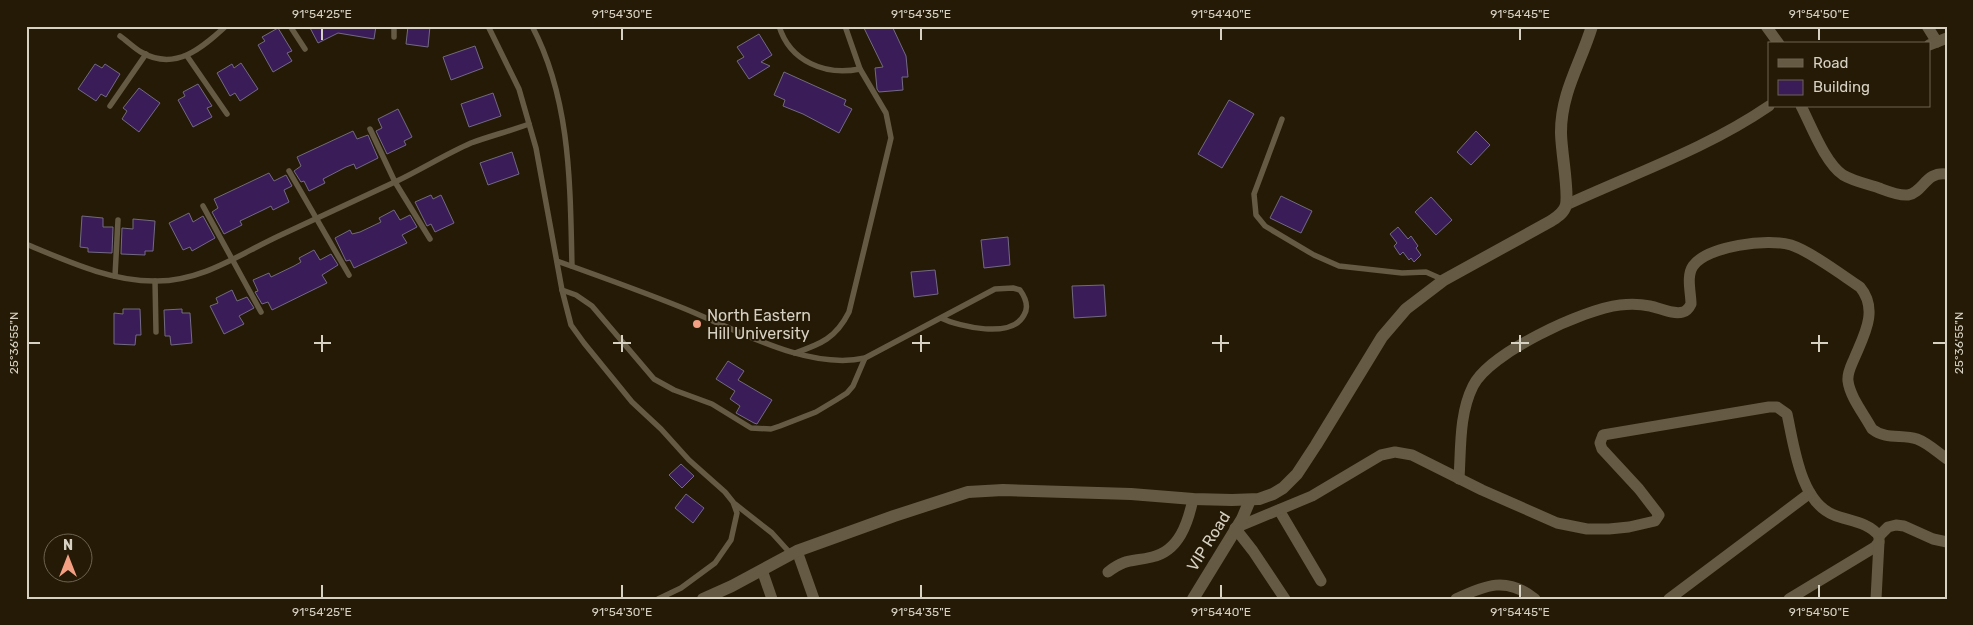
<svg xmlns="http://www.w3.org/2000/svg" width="1973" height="625" font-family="Rubik,sans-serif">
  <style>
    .building { fill: #3a1d58; stroke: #736a81 }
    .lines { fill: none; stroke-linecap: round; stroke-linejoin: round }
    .service { stroke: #655a43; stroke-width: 5.5 }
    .minor { stroke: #655a43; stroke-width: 11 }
    .tertiary { stroke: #655a43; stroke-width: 12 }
    .ticks { fill: none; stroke: #d7d1c4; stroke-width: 2 }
    .poi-dot { fill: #f39f83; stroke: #241a05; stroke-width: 2 }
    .labels { text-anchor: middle; stroke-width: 4; stroke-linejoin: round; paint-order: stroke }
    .poi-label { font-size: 16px; fill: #d7d1c4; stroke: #241a05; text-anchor: start }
    .street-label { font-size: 16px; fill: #d7d1c4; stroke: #241a05 }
    .neatline { fill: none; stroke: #d7d1c4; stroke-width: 2 }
    .ticks-label { font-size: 12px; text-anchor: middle; fill: #d7d1c4 }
  </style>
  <rect width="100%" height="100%" fill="#241a05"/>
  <g class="building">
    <polygon points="309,26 376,26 374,39 338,33 318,43"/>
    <polygon points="408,26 430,26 428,47 406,44"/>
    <polygon points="863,26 892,26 906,56 908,77 902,77 903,90 879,92 877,89 875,68 883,67"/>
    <polygon points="278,28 292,51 287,53 292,61 273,72 258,45 265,41 262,37"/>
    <polygon points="759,34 772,55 761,62 770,66 749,79 737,61 744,57 737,47"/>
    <polygon points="475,46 483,68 451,80 443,57"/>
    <polygon points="241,63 258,89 240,101 235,93 230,96 217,73 232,64 234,68"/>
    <polygon points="95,64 102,68 105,64 120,74 106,97 101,94 96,101 78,89"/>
    <polygon points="784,72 846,100 844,105 852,109 839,133 803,114 783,106 785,100 774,95"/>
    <polygon points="198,84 212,106 207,108 212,117 193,127 178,100 185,96 183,92"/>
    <polygon points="139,88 160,103 139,132 122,119 127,111 123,108"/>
    <polygon points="493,93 501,116 469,127 461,104"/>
    <polygon points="1229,100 1254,114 1222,168 1198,154"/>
    <polygon points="398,109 412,137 404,141 406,145 387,154 376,131 382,128 378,119"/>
    <polygon points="353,131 357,139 368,135 378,158 356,169 354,164 346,167 323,179 325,183 309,191 304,181 301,182 294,171 301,166 297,157"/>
    <polygon points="1476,131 1490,145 1471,165 1457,152"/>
    <polygon points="512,152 519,174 488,185 480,163"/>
    <polygon points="269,173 274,181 286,175 292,186 284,190 289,202 273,210 271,206 263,210 240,221 242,225 224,234 212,212 218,208 214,199"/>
    <polygon points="431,195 433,199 441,195 454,223 435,232 431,224 427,226 415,202"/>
    <polygon points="1281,196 1312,211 1301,233 1270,218"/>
    <polygon points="1431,197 1452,220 1436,235 1415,212"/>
    <polygon points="394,210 400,220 410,215 417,227 402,235 407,243 354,268 350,260 346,261 335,238 350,230 352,234 360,232 381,222 379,218"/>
    <polygon points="189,213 193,222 203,216 215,238 192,251 190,247 183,250 169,223"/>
    <polygon points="82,216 103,218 103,227 113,227 112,253 88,252 88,248 80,247"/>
    <polygon points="133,219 155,221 153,251 145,251 145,255 121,254 122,228 133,229"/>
    <polygon points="1398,227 1408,239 1411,236 1418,246 1416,248 1421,255 1414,262 1411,258 1409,260 1403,252 1400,255 1394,246 1397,243 1390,234"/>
    <polygon points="1008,237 1010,265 984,268 981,240"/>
    <polygon points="314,250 320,260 331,254 338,265 322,275 327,283 272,310 268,302 262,304 255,292 258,291 253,280 269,273 271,277 294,266 301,262 299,258"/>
    <polygon points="935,270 938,294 914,297 911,272"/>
    <polygon points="1104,285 1106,316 1074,318 1072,286"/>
    <polygon points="232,290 237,301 247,297 254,308 239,316 244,324 224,334 210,306 218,303 216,298"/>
    <polygon points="123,309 140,309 141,335 136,335 135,345 114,344 114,313 123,314"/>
    <polygon points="182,309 182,313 190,313 192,343 171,345 170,336 165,336 164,310"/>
    <polygon points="728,361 744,371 738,380 772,400 757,424 754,423 736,413 740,406 730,399 735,391 716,379"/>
    <polygon points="681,464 694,476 682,488 669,475"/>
    <polygon points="686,494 704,508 693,523 675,508"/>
  </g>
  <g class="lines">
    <g class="service">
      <polyline points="290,26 305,49"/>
      <polyline points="488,26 519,89 536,148 562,290 571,325 584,343 632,402 661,429 689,460 725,492 733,502 737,513 731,540 715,563 681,588 658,599"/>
      <path d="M532,26C571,100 570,185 572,266"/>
      <path d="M779,26C790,62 826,76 860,69"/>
      <path d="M120,36C127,41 134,48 141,52C175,72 202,48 226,26"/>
      <polyline points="394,37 394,26"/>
      <polyline points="187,56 227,114"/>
      <polyline points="110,106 146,54"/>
      <polyline points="1282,119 1254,194 1256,215 1265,226 1314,255 1339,266 1402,273 1426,272 1444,280"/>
      <polyline points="370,129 395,182 430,239"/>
      <polyline points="289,171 349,275"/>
      <polyline points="203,206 261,312"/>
      <path d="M26,244C67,261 112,282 157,281C204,281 241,253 283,234C321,216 359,199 397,181C422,169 446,154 471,143C490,136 510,131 529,124"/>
      <path d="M557,261C599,276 641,291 683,308C735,329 808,371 865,358L995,289L1013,288L1020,290C1025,297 1029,307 1024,315C1012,339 960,327 941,318"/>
      <polyline points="115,276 118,220"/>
      <polyline points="155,281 156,332"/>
      <polyline points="562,290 576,295 592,306 654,379 674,390 712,404 751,428 771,429 780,426 816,412 836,400 847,393 853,386 865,358"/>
      <path d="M795,353C821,344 836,338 849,312L891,138L886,113L860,69L845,26"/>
      <polyline points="735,504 772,533 791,554"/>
    </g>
    <g class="minor">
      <polyline points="1766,26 1779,44"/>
      <polyline points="1927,26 1937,42"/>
      <polyline points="1929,45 1947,38"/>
      <path d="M1801,106C1811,125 1825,163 1843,175C1853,181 1867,184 1879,188C1887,191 1899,196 1908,195C1924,192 1925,171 1947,174"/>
      <path d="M1566,205C1635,173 1706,149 1769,106"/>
      <path d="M1459,479C1461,448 1459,414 1473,386C1489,353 1584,309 1620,305C1629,304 1640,304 1650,306C1660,308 1673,315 1683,312C1687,311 1689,308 1691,304C1691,293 1686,276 1693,266C1707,246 1768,238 1791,245C1810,251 1842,275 1860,287C1879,310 1864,335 1854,359C1851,366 1847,373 1848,381C1850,397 1864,414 1872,429C1886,440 1902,434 1917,439C1928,443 1937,452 1947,459"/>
      <polyline points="1279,510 1321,581"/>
      <polyline points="1879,536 1888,527 1896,525 1904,526 1933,539 1947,542"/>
      <polyline points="797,551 814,599"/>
      <polyline points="762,570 772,599"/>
      <path d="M1108,572C1126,558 1132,562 1152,557C1179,551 1188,523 1193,499"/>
      <path d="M1285,599L1253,551L1235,528L1312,496L1381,455L1395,452L1412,455L1482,490L1557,523L1587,529H1609L1629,527L1655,521L1659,515L1639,489L1602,449L1600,443L1603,435L1769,407H1777L1787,414C1794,445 1800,502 1834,515C1849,521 1869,522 1879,536V542L1875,547L1789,599"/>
      <path d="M1456,599C1485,585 1507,576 1535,599"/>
      <polyline points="1669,599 1810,493"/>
      <polyline points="1876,599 1879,542"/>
    </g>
    <g class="tertiary">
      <path d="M703,599L732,586L797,551L894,516L968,492L1003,490L1131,494L1193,499L1232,500L1259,499L1273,494L1283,488L1297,474L1316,445L1382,337L1406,309L1444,280L1551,221C1557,217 1564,213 1566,205C1569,190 1561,151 1561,132C1561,92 1581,63 1592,26"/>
      <polyline points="1193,599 1242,519 1250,500"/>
    </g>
  </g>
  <path class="ticks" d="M322,28V40M622,28V40M921,28V40M1221,28V40M1520,28V40M1819,28V40M322,335V352M622,335V352M921,335V352M1221,335V352M1520,335V352M1819,335V352M28,343H40M314,343H331M613,343H631M912,343H930M1212,343H1229M1511,343H1529M1811,343H1828M1933,343H1946M322,585V598M622,585V598M921,585V598M1221,585V598M1520,585V598M1819,585V598"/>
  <circle class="poi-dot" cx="697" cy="324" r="5"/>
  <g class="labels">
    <g class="poi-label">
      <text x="707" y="321">North Eastern<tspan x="707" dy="18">Hill University</tspan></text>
    </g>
    <g class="street-label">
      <text transform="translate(1208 541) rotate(-58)" y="6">VIP Road</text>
    </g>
  </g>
  <rect width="1973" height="625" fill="none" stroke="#241a05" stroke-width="55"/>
  <rect x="1768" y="42" width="162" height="65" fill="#241a05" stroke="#6c6351"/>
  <rect x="1778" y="59" width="25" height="8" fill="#655a43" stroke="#6c6351"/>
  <text x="1813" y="68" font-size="15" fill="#d7d1c4">Road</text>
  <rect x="1778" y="80" width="25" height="15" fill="#3a1d58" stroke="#6c6351"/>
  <text x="1813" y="92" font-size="15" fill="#d7d1c4">Building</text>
  <g transform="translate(68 558)"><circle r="24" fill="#241a05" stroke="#6c6351"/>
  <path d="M0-4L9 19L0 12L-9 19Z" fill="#f39f83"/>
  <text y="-8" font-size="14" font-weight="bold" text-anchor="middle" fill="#d7d1c4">N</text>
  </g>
  <rect x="28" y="28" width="1918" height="570" class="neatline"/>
  <g class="ticks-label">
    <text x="322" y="18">91°54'25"E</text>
    <text x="622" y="18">91°54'30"E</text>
    <text x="921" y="18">91°54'35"E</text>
    <text x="1221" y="18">91°54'40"E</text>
    <text x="1520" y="18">91°54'45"E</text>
    <text x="1819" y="18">91°54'50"E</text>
    <text transform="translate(14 343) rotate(-90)" y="4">25°36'55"N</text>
    <text transform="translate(1959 343) rotate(-90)" y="4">25°36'55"N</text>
    <text x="322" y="616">91°54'25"E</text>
    <text x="622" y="616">91°54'30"E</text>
    <text x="921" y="616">91°54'35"E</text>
    <text x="1221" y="616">91°54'40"E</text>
    <text x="1520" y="616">91°54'45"E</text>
    <text x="1819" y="616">91°54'50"E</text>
  </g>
</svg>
